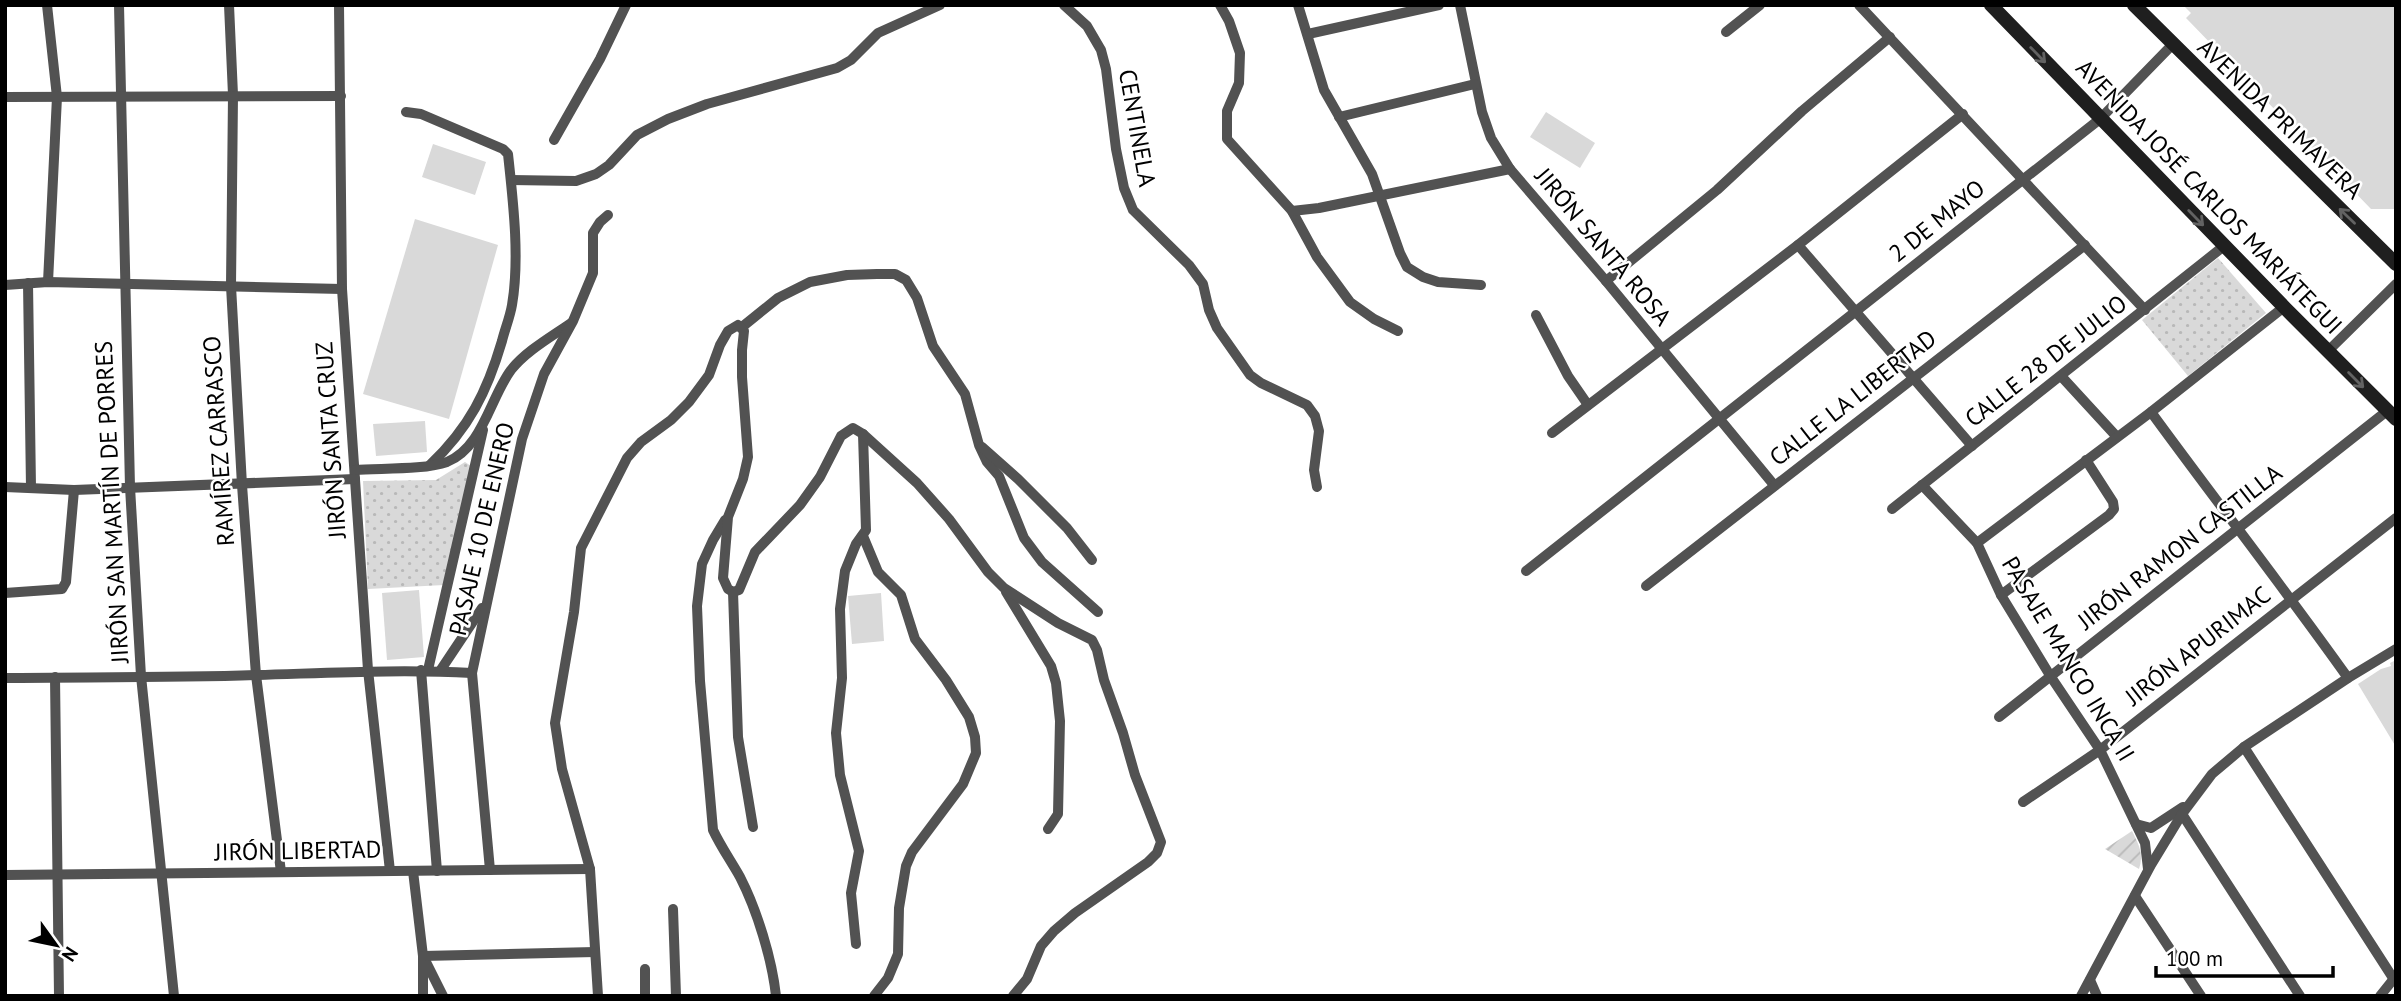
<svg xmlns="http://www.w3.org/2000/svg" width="2401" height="1001" font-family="'PT Sans',sans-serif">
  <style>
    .grass { fill: url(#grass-dots) }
    .garden { fill: url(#garden-furrows) }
    .pitch { fill: #d9d9d9 }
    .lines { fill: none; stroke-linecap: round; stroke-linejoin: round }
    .street { stroke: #525252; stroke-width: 10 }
    .secondary { stroke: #1f1f1f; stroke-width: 14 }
    .oneway { stroke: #626262 }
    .labels { text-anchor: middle; stroke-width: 5; stroke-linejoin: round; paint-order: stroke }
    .street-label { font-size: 24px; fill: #000; stroke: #fff }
  </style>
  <defs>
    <pattern id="grass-dots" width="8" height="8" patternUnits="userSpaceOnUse" patternTransform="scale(1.75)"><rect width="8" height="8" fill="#d9d9d9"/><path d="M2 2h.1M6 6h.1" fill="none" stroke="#b8b8b8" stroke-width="1.8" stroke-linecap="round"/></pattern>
    <pattern id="garden-furrows" width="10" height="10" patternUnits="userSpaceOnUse" patternTransform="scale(1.75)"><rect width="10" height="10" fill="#d9d9d9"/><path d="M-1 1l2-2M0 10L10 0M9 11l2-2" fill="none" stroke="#b8b8b8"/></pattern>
  </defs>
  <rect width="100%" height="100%" fill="#fff"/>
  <g class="grass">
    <polygon points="2218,258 2266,313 2188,376 2142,320"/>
    <polygon points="465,462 471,466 444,585 368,589 363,481 436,480"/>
  </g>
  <path class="garden" d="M2132,831C2139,845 2144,854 2139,869L2105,849Z"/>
  <g class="pitch">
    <polygon points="2186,5 2396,5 2396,209 2371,209 2186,18 2191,13 2184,6"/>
    <polygon points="1546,112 1595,143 1580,168 1530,137"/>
    <polygon points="433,144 486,162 475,195 422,177"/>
    <polygon points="415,219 498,245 449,419 363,394"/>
    <polygon points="425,421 427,452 376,456 373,424"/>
    <polygon points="419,590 424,657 387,660 382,593"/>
    <polygon points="881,593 884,641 852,644 848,596"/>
    <polygon points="2396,660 2396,747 2358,684 2381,669 2391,666 2390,663"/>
  </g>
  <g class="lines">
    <g class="street">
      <polyline points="47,5 57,97 48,282"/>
      <polyline points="119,5 130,487 141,676 174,996"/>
      <polyline points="229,5 233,95 231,286 242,485 256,675 281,872"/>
      <polyline points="339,5 342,289 368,670 390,871"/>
      <polyline points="1064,5 1087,26 1101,50 1106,69 1116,149 1124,188 1133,210 1189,265 1203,284 1209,310 1217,328 1250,375 1261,383 1307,405 1315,416 1319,431 1314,470 1317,487"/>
      <polyline points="1220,5 1229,21 1240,53 1239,83 1227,111 1227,139 1292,211 1317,257 1350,302 1374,319 1398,331"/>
      <polyline points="1298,5 1324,90 1372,174 1400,253 1407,267 1423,277 1438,282 1481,285"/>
      <polyline points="1460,5 1482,112 1491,138 1510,169 1606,281 1774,485"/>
      <polyline points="1859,5 2145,310"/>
      <polyline points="1726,32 1760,5"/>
      <polyline points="1308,34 1439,5"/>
      <polyline points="5,97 341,96"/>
      <path d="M406,112L421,114L503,149L508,154C513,201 520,258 512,305C510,317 505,329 502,341C487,392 469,428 430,465"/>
      <polyline points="1339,117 1475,84"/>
      <polyline points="554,140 600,59 626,5"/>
      <polyline points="511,180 576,181 596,174 609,165 637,135 668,119 707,104 837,68 851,60 878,33 940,5"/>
      <polyline points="1292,211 1319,208 1510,169"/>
      <polyline points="1798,245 1972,446"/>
      <polyline points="1606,281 1717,190 1802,111 1890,37"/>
      <polyline points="28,283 31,488"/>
      <polyline points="5,285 48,282 342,289"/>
      <polyline points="1536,315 1568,376 1588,405"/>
      <polyline points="742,327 778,298 810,282 847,275 877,274 895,274 906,280 917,298 933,346 965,394 979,445 987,462 999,476 1024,538 1042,562 1098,612"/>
      <polyline points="2328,351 2396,284"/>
      <polyline points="2061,376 2117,437"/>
      <path d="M2151,412C2216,501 2284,588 2348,678"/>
      <polyline points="1552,433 1798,245 1963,114"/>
      <polyline points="982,447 1018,479 1067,528 1092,560"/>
      <path d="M355,470C379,468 425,470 447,462C483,447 490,398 511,370C526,351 551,337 571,323"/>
      <polyline points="1922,485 1977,543 2001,595 2051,677 2100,750 2145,843 2148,869"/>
      <polyline points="5,487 74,490 355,479"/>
      <polyline points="1892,509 2224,246"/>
      <path d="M725,520L713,540L702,564L697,606L700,681L713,830C721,847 731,861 740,877C757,910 772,959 776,996"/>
      <polyline points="863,536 878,572 901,595 915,639 946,680 969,717 975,737 976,753 963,784 912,852 906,866 899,908 898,954 888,978 874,996"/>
      <polyline points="1977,543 2151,412 2284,307"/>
      <polyline points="1526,571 2100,119 2172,45"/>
      <polyline points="1646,586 2085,245"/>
      <polyline points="733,592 738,737 753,827"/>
      <polyline points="1006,592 1051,666 1056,683 1060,721 1058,814 1048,829"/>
      <polyline points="5,593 62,589 66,582 74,490"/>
      <polyline points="2001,595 2109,515 2114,509 2113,502 2086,460"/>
      <polyline points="421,670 437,871"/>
      <polyline points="428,670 483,430"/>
      <polyline points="440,671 482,608"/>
      <polyline points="55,677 59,996"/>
      <path d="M5,678C89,677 173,678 257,675C329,673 400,669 472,673"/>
      <polyline points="1999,717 2387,411"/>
      <polyline points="2244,747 2393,978"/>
      <polyline points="2023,802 2100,750 2396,518"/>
      <polyline points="2182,814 2300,996"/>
      <polyline points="2136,824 2151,828 2183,807"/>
      <polyline points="490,870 472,673 522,439 544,374 573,321 593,273 593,233 600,222 608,215"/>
      <polyline points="413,871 423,956 443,996"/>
      <polyline points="5,875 590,869"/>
      <polyline points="2135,896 2201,996"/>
      <polyline points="673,909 676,996"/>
      <polyline points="856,944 851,893 859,851 840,775 836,733 842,678 840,609 845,571 856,544 866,530 863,434"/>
      <polyline points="645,969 645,996"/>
      <polyline points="2090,980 2097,996"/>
      <polyline points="423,996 423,956 595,952"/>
      <polyline points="598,996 590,869 562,769 555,723 574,612 581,548 627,458 641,442 671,420 689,402 709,375 720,345 728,331 738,325 744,331 742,350 742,377 748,457 743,479 728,517 723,578 728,589 733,592 739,590 755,552 800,505 820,477 841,436 853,428 863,434 917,483 949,519 988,572 1004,588 1058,623 1092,640 1097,650 1104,680 1123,733 1135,775 1161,842 1157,853 1148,862 1075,913 1054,931 1041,946 1027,979 1013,996"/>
      <polyline points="2081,996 2151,865 2182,814 2212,774 2244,747 2348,678 2396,649"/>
      <polyline points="2380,996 2396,976"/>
    </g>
    <g class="secondary">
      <polyline points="1991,5 2284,307 2396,419"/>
      <polyline points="2134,5 2396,264"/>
    </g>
  </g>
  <defs><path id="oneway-shaft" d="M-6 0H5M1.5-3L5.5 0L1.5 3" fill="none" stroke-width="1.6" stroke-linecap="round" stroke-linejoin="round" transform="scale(1.75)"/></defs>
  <g class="oneway">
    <use href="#oneway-shaft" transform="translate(2038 55) rotate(46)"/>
    <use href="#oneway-shaft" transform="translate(2347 216) rotate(-136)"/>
    <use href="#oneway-shaft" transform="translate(2196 218) rotate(46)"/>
    <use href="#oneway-shaft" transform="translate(2356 380) rotate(45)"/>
  </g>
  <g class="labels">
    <g class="street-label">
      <text transform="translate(2280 119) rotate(44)" y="8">AVENIDA PRIMAVERA</text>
      <text transform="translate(1137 128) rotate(80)" y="8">CENTINELA</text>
      <text transform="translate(2209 197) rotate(46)" y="8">AVENIDA JOSÉ CARLOS MARIÁTEGUI</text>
      <text transform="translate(1937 221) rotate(-39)" y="8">2 DE MAYO</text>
      <text transform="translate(1603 247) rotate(50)" y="8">JIRÓN SANTA ROSA</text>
      <text transform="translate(2046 361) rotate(-38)" y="8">CALLE 28 DE JULIO</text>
      <text transform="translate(1853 398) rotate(-38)" y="8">CALLE LA LIBERTAD</text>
      <text transform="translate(331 440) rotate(-94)" y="8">JIRÓN SANTA CRUZ</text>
      <text transform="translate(219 441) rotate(-94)" y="8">RAMÍREZ CARRASCO</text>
      <text transform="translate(112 502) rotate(-93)" y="8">JIRÓN SAN MARTÍN DE PORRES</text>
      <text transform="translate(482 529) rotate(-77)" y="8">PASAJE 10 DE ENERO</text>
      <text transform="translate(2180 547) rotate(-38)" y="8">JIRÓN RAMON CASTILLA</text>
      <text transform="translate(2198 646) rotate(-38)" y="8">JIRÓN APURIMAC</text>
      <text transform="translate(2068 659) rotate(59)" y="8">PASAJE MANCO INCA II</text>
      <text transform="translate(298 851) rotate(-1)" y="8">JIRÓN LIBERTAD</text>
    </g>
  </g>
  <rect width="2401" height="1001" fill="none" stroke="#000000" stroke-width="14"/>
  <g transform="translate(56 945) rotate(123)" stroke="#ffffff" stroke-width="5" paint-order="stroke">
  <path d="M0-5L12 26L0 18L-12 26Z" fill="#000000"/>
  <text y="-10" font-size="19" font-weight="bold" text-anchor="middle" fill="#000000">N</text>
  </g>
  <path d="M2156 966v10h177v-10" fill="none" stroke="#000000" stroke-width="3.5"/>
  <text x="2166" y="966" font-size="21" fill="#000000" stroke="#ffffff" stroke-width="5" paint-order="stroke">100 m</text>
</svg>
